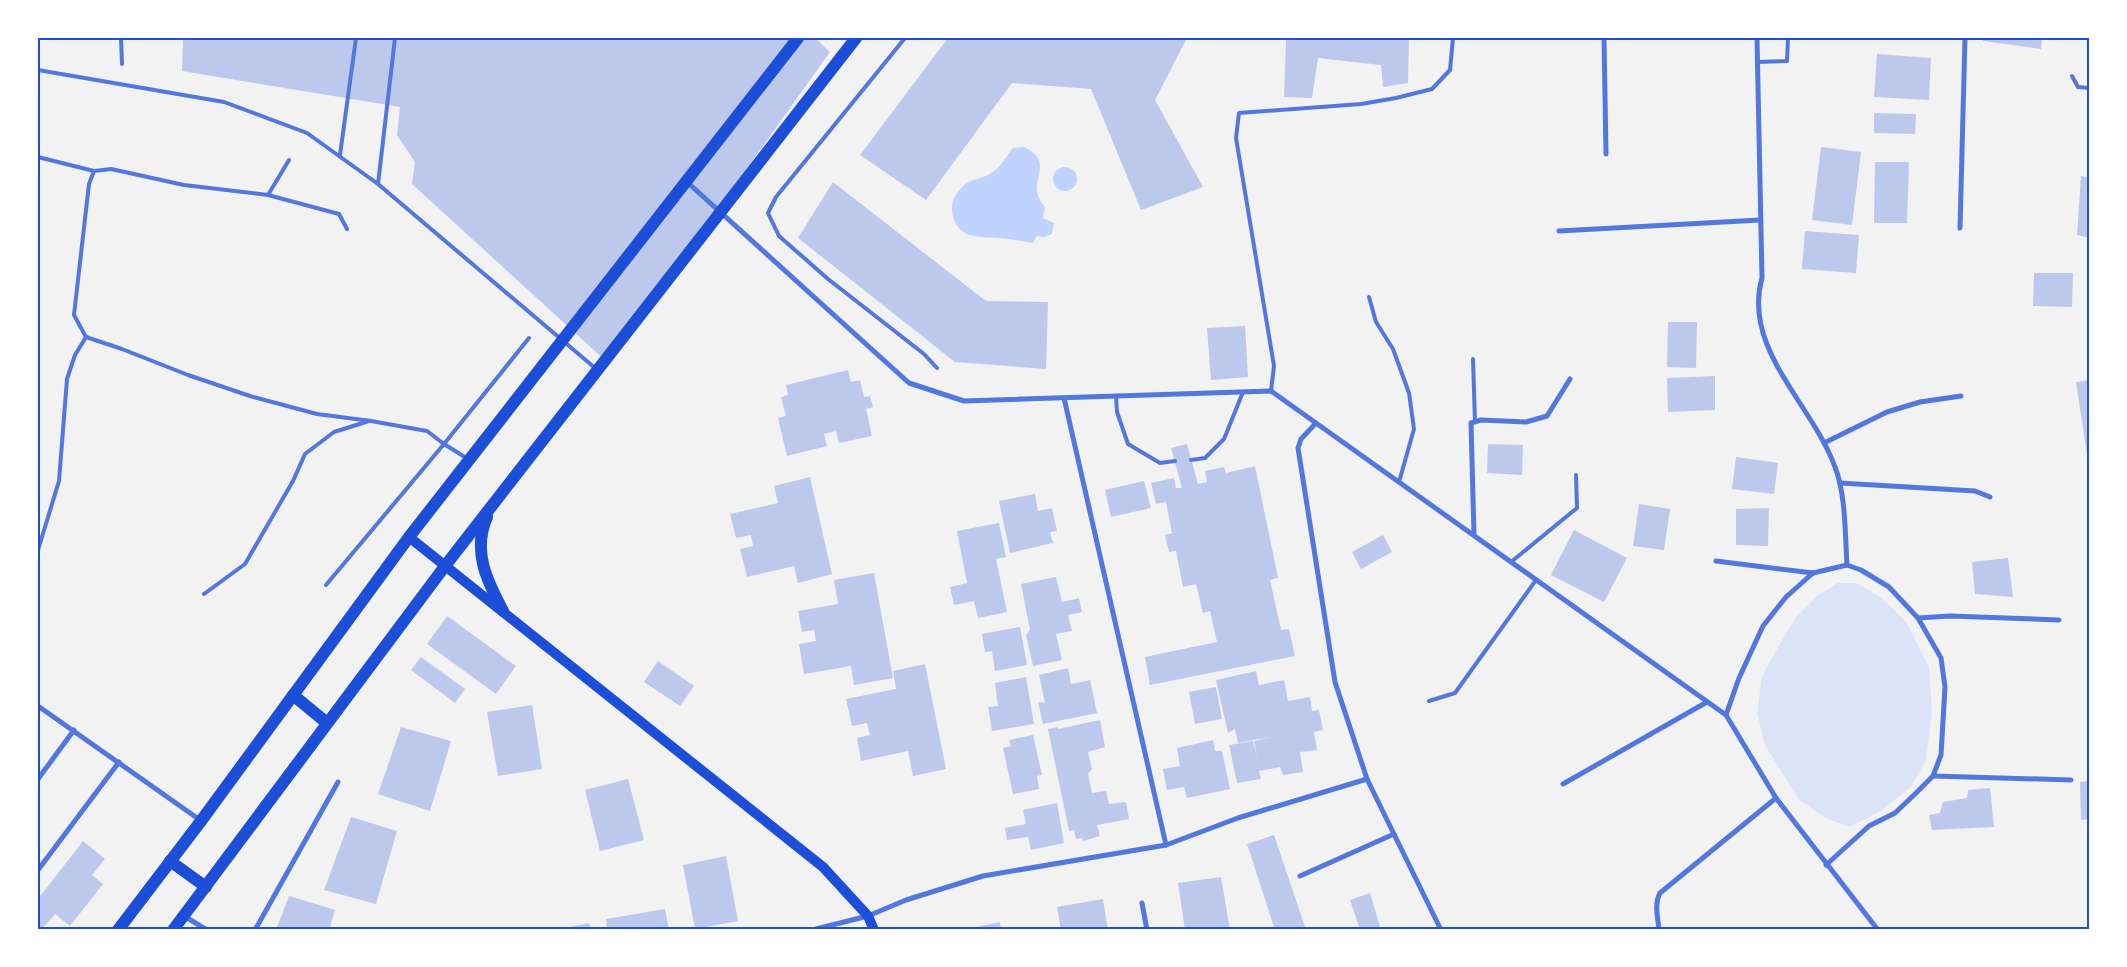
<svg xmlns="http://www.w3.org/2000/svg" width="2127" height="967" font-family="'Source Sans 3',sans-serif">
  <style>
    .green { fill: #dbe4f7 }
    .water { fill: #bfd3fe }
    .building { fill: #bdc9ec }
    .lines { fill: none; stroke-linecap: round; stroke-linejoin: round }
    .service { stroke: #5277de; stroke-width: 4 }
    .minor { stroke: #5277de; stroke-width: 5 }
    .secondary { stroke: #1d4ed8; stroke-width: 10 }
    .primary { stroke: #1d4ed8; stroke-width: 12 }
    .neatline { fill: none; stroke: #1d4ed8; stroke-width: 2 }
  </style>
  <rect width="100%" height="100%" fill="#f2f2f2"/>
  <polygon class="green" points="1838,583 1856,583 1879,596 1907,623 1929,667 1932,711 1926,760 1911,787 1876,814 1849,827 1826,818 1799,800 1765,745 1757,713 1762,676 1781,642 1796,617 1817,596"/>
  <g class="water">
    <path d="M1024,147C1059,164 1022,181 1045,207L1043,218L1054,223L1052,234L1044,237L1037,236L1033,243C1022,241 1011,239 999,238C977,237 956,239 952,211C951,202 956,193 962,187C970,179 981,179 990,174C1000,168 1006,157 1013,148Z"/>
    <circle cx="1065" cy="179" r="12"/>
  </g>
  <g class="building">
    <polygon points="183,38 815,38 830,52 608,363 412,184 415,162 397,135 400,107 182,71"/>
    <polygon points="948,38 1187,38 1155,100 1203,187 1141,210 1091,89 1012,83 926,200 860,155"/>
    <polygon points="1286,38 1409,38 1408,83 1383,87 1381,65 1318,58 1312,98 1284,97"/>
    <polygon points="1984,38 2042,38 2041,49 1983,41"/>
    <polygon points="1877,54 1931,58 1929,100 1874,97"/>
    <polygon points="1874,113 1916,114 1915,134 1874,133"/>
    <polygon points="1821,147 1861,152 1852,225 1812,220"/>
    <polygon points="1875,162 1909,162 1907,223 1874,223"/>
    <polygon points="2081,176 2090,178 2090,238 2077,235"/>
    <polygon points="833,182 986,301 1048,302 1046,369 955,362 798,238"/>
    <polygon points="1805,231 1859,235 1856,273 1802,269"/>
    <polygon points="2034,273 2073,273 2072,307 2033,306"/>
    <polygon points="1668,322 1697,322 1696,368 1667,367"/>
    <polygon points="1245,326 1248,377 1211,380 1207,328"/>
    <polygon points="848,370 851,382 860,380 864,397 870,396 873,407 866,409 872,436 839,443 836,431 824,434 827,446 787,456 778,418 786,416 781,397 788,395 786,385"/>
    <polygon points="1715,376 1715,410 1668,412 1667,378"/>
    <polygon points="2090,380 2090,461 2088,461 2076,382"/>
    <polygon points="1187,444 1198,484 1207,482 1205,471 1224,467 1226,473 1255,466 1278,578 1270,580 1281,630 1289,629 1295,656 1150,685 1145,657 1217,642 1210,611 1203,613 1196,584 1183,587 1176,551 1169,552 1165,535 1172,533 1166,502 1156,504 1151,483 1174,478 1176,488 1182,488 1171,448"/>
    <polygon points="1488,444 1523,445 1522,475 1487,473"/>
    <polygon points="1736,457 1778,463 1774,494 1732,489"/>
    <polygon points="810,477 832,574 798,583 794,566 747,577 740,549 753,546 751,535 736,538 730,514 778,503 774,486"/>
    <polygon points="1144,481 1151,508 1111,517 1105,490"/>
    <polygon points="1035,494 1038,511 1052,508 1057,531 1050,532 1053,543 1010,553 999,501"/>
    <polygon points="1639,504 1670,509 1664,550 1633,546"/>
    <polygon points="1769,508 1768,546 1736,545 1736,509"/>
    <polygon points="999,523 1006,557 996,559 1007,612 978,618 974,601 954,605 950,587 967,583 957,531"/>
    <polygon points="1574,530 1627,558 1604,602 1551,575"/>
    <polygon points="1383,535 1392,552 1361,569 1352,552"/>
    <polygon points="2008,558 2013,597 1975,594 1972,562"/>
    <polygon points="874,573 893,678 854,685 851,666 804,674 799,644 816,641 814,630 802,632 798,611 838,604 834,580"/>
    <polygon points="1056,577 1062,602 1079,598 1082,612 1068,615 1072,631 1056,634 1062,660 1033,666 1026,635 1030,630 1021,584"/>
    <polygon points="447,616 516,666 496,694 427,644"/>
    <polygon points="1020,627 1027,665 995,671 992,651 985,652 982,634"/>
    <polygon points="421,657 465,689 455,703 411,670"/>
    <polygon points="658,661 694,686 680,706 644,682"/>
    <polygon points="925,664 946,769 913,776 908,751 861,761 857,738 870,735 867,723 852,726 846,699 896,689 893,671"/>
    <polygon points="1068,668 1071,684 1090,680 1097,713 1043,724 1038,702 1045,703 1039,675"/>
    <polygon points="1256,671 1259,685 1284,680 1288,701 1310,697 1312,711 1319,710 1323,730 1314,732 1317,750 1300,752 1303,772 1283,775 1280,767 1259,771 1261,779 1237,783 1229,745 1253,741 1257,757 1254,741 1270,737 1238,743 1235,729 1228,733 1216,680"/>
    <polygon points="1026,677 1034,724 992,731 988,707 998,706 995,683"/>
    <polygon points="1216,687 1222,719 1195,724 1189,692"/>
    <polygon points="532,705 542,769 498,776 487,712"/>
    <polygon points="1100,720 1105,747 1088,752 1092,769 1088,774 1092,793 1106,791 1109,804 1126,802 1129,819 1097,825 1100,836 1083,841 1082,838 1076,839 1074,830 1069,831 1048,729 1058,727 1058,729"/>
    <polygon points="401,727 451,741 430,811 378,794"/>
    <polygon points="1033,735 1042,775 1037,776 1039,789 1013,794 1003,748 1011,746 1009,740"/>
    <polygon points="1213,740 1215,751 1222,751 1230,789 1187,798 1184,787 1167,790 1163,769 1180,766 1177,748"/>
    <polygon points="628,779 644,840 600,851 585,790"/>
    <polygon points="2090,781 2090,819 2081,820 2080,782"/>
    <polygon points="1990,788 1994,827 1932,830 1929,815 1940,813 1943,802 1967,798 1968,790"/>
    <polygon points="1057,803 1064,843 1031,850 1028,837 1007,840 1005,828 1026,824 1023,810"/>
    <polygon points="351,817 397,831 376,904 324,890"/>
    <polygon points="1274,835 1306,930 1275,930 1247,844"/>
    <polygon points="83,841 105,859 92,875 103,884 70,926 55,914 41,930 38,927 38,899"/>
    <polygon points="726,856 738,921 695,929 683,865"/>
    <polygon points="1221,877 1230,930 1185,930 1178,883"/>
    <polygon points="1370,893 1381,930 1360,930 1350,900"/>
    <polygon points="289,896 335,910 329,930 276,930"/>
    <polygon points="1103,899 1108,930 1061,930 1057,907"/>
    <polygon points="665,909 669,930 607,930 606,919"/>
    <polygon points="1000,922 1001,930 967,930 967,929"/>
    <polygon points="589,923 591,930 560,930 560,929"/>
  </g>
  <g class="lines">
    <g class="service">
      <polyline points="121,38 122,64"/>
      <polyline points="905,38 776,197 768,213 779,236 828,279 924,354 937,368"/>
      <polyline points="1757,62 1787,61 1788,38"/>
      <polyline points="38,70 224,102 307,133 378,184 595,368"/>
      <polyline points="2072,76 2078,87 2090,88"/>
      <polyline points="340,155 356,38"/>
      <polyline points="38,157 94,171"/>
      <polyline points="378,184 395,38"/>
      <polyline points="268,195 289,160"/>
      <polyline points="1369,297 1376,322 1393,349 1409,393 1414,429 1399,482"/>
      <polyline points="86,337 74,315 89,184 94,171 111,169 184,185 268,195 339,214 347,229"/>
      <polyline points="1473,359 1475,422"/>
      <polyline points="1271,391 1274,366 1236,138 1239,113 1361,104 1396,98 1432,89 1450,70 1453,38"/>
      <polyline points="1116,396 1117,412 1128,444 1160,463 1175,461"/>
      <polyline points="1191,460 1205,458 1224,439 1243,392"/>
      <polyline points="38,550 59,481 67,379 75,355 86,337 122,349 188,375 250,396 317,414 371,421 427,431 444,444 468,459"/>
      <polyline points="1511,562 1577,508 1576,475"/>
      <polyline points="326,585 444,444 529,338"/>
      <polyline points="204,594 245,564 293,481 305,454 334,432 369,421"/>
      <polyline points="1429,701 1455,693 1536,580"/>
    </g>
    <g class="minor">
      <polyline points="1604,38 1606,154"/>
      <path d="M1757,38L1762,278C1742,349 1813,405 1835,467C1846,495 1845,535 1847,565"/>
      <polyline points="687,182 909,383 964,401 1271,391 1726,715 1776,798 1878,930"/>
      <polyline points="1960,228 1965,38"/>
      <polyline points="1559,231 1760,220"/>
      <polyline points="1064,398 1166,845"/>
      <polyline points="1316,423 1301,439 1298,448 1335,682 1367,779 1441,930"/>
      <polyline points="1824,443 1887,412 1920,402 1961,396"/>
      <polyline points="1840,483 1975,491 1990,497"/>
      <polyline points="1474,535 1471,423 1481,420 1526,422 1547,416 1570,379"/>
      <polyline points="1716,561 1813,573"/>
      <polyline points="1918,618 1950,616 2059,620"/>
      <polyline points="38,706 200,820"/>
      <polyline points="1726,715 1739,678 1763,626 1786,597 1813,573 1847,565 1861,570 1889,587 1918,618 1941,658 1945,687 1941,755 1933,776 1914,795 1895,813 1869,826 1826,865"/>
      <polyline points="1933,776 2071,780"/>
      <polyline points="38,779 74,730"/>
      <polyline points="1563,784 1707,702"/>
      <polyline points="38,870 119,762"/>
      <polyline points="1300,876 1394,834"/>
      <polyline points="1142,903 1147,930"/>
      <polyline points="184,916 207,930"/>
      <polyline points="255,930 338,782"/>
      <polyline points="812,930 868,916 906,900 983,876 1166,845 1238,818 1367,779"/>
      <path d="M1659,930C1658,918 1654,904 1660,893L1776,798"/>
    </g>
    <polyline class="secondary" points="409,537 823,867 868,916 874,930"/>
    <g class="primary">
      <path d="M487,517C472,551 487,581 503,611"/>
      <polyline points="293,695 327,723"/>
      <polyline points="170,861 206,887"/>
      <polyline points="118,930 201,821 409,537 798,38"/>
      <polyline points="173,930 445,566 856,38"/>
    </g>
  </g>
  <rect width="2127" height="967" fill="none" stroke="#ffffff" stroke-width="78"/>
  <rect x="39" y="39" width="2049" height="889" class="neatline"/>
</svg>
